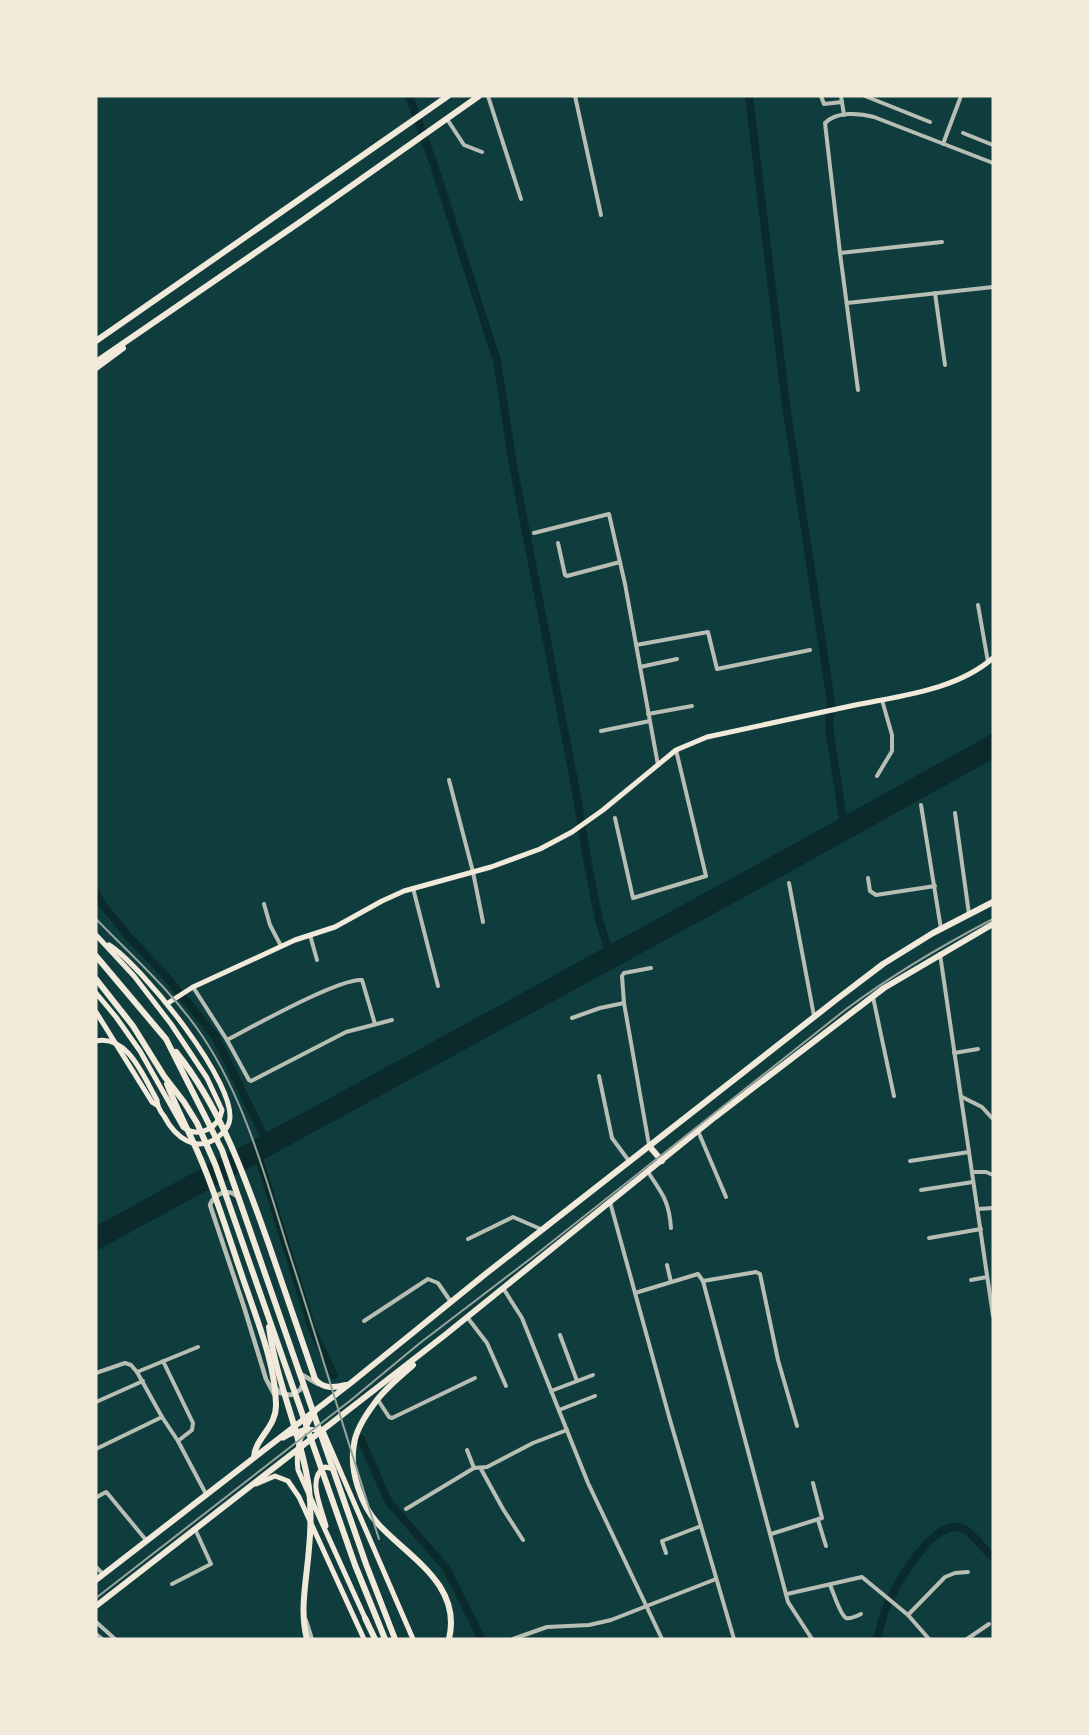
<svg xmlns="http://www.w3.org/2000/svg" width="1089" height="1735" font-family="Ubuntu,sans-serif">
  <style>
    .water { fill: #0a2a2b }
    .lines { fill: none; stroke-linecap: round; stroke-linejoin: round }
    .canal { stroke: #0a2a2b; stroke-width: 8 }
    .minor { stroke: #b8beb3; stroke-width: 4 }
    .tertiary { stroke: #b8beb3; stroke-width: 4.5 }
    .secondary { stroke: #f1e9da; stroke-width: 5 }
    .primary { stroke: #f1e9da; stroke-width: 6 }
    .rail { stroke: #97a49c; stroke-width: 2 }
  </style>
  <rect width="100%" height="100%" fill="#0f3d3e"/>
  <polygon class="water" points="993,733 993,759 781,877 96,1251 96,1226 772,856"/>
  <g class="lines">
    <g class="canal">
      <polyline points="409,96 434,165 497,361 513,465 576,791 589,870 599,920 610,954"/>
      <polyline points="749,96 786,405 831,702 829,727 844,826"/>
      <polyline points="96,893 102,904 129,937 165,975 215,1036 267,1142"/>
      <polyline points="257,1152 312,1329 334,1375"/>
      <polyline points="361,1439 388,1501 446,1568 482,1639"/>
      <path d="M877,1639C880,1629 882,1618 886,1608C895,1586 934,1515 964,1529C972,1532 986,1552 993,1558"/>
    </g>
    <g class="minor">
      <polyline points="488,96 521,199"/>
      <polyline points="575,96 601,215"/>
      <polyline points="821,96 824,104 842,102"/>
      <polyline points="841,96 844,115"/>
      <polyline points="865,96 930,122"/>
      <polyline points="447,119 464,145 482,152"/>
      <polyline points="963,133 993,145"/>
      <polyline points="943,144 961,96"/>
      <path d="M840,253L825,123C837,111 859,113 874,117L993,163"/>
      <polyline points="935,293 945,365"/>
      <polyline points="847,303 993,287"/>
      <polyline points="858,390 840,253 942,242"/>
      <polyline points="534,533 609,514 625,584 658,765"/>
      <polyline points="558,543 565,575 567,576 620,562"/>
      <polyline points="978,605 988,662"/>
      <polyline points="636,645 708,632 717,669 810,650"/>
      <polyline points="640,667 677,659"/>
      <polyline points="648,714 692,706"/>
      <polyline points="601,731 650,721"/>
      <polyline points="877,776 892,751 892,735 882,700"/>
      <polyline points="449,780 473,872 483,922"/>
      <polyline points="921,805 941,929"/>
      <polyline points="955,813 969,914"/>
      <polyline points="615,818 633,898 706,876 676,750"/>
      <polyline points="868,878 870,891 876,895 935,886"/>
      <polyline points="789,883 814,1016"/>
      <polyline points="413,888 438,986"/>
      <polyline points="264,904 270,925 281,946"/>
      <polyline points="310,935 317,960"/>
      <polyline points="940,954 993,1316"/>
      <polyline points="193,987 227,1040 249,1080 251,1081 346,1032 392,1020"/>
      <polyline points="873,997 894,1096"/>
      <polyline points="572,1018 600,1008 624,1003"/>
      <path d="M227,1040C252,1027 339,978 362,980L375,1024"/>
      <polyline points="954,1053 978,1049"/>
      <polyline points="599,1076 612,1138 629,1161"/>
      <polyline points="962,1097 982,1107 992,1118"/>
      <polyline points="698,1131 726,1197"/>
      <polyline points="649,1145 624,1003 622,976 624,973 651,968"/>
      <polyline points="910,1161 969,1152"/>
      <path d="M648,1172C662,1194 669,1200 671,1228"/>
      <polyline points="972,1172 986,1172 993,1175"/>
      <polyline points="921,1190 973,1182"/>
      <polyline points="610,1202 670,1420 734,1639"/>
      <polyline points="978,1209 993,1208"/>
      <polyline points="929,1238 981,1229"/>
      <polyline points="468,1239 513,1217 543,1230"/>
      <polyline points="667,1265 671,1282"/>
      <polyline points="971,1280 987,1277"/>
      <polyline points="703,1281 756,1272 760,1274 778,1360 797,1426"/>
      <polyline points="503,1288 522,1318 588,1483 662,1639"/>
      <polyline points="635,1293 698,1274 703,1281 788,1602 812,1639"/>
      <polyline points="467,1317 487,1343 506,1386"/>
      <polyline points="364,1321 428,1279 438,1283 451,1302"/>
      <polyline points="560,1335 577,1381"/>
      <polyline points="163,1361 193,1423 192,1430 178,1441"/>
      <polyline points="137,1372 198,1347"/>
      <polyline points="96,1373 125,1363 131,1365 137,1372 162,1417 178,1441 206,1494"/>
      <polyline points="551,1391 593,1375"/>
      <polyline points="378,1400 389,1417 392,1418 475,1378"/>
      <polyline points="96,1402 143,1381"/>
      <polyline points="559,1410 595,1396"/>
      <polyline points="96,1449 162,1417"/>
      <polyline points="467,1450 474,1468"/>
      <polyline points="481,1469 503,1509 523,1540"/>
      <polyline points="97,1497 106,1492 108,1494 146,1540"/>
      <polyline points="406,1509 474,1468 487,1467 533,1443 567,1430"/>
      <polyline points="818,1520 826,1546"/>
      <polyline points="771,1534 822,1518 813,1483"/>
      <polyline points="666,1553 662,1541 701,1526"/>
      <polyline points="96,1567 103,1574"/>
      <polyline points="172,1584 211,1564 195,1529"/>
      <path d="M830,1585C833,1591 840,1615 846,1618C850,1619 857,1616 861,1614"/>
      <polyline points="787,1594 862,1577 908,1615 929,1639"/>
      <polyline points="908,1615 945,1577 955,1573 968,1572"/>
      <polyline points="306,1620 312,1639"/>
      <polyline points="96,1622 115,1639"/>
      <polyline points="96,1634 102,1639"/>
      <polyline points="513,1639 547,1627 589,1625 611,1620 716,1579"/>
      <polyline points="967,1639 989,1624"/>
    </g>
    <g class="tertiary">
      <path d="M237,1196C227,1188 214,1194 210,1205L244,1307L266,1379L274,1394"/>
      <polyline points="299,1373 318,1384"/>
      <polyline points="275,1387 280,1393 291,1395 300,1390 303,1384"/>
    </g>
    <g class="secondary">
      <path d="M96,935L134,976L171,1024L207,1078L222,1110C219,1128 198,1139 183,1127L140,1051L116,1017L96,993"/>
      <path d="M168,1003L193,987L295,940L335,927L382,901L404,891L491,867L540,849L572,832L603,810L676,750L707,737C754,727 800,717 846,707C895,696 954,692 993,658"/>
      <polyline points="96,1012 152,1102 157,1105"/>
      <path d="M96,1041C128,1034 144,1078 157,1100C157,1106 160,1111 164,1116C175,1137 196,1154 218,1137C223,1133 227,1129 229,1123C241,1087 140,964 109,945"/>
      <path d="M315,1412C302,1431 295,1446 298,1470L366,1620"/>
      <path d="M283,1438C296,1430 308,1427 323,1431L413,1639"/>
      <polyline points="256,1484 275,1476 288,1481 299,1497 364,1639"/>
      <path d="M326,1526C322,1509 306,1478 325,1467L334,1469"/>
    </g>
    <g class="primary">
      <polyline points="96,341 448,96"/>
      <polyline points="96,362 303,220 479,96"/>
      <polyline points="96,368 123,348"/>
      <polyline points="96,956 166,1039 222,1150 366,1564 395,1639"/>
      <polyline points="96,979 133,1026 164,1076 184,1102 197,1123 215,1164 355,1565 385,1639"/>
      <path d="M176,1052C221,1108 245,1177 269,1245C284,1289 300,1334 315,1379C323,1389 334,1388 346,1385"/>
      <path d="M167,1084C178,1112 193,1139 204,1167C221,1209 233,1251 248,1293C260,1328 275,1366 276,1404C277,1427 255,1438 254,1457"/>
      <polyline points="650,1147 662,1161"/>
      <path d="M269,1327C276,1382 301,1433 309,1488C311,1507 311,1528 309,1548C307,1578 299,1610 307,1639"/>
      <path d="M413,1365C400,1377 384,1389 374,1404C365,1416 356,1430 354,1444C349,1470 361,1506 379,1525C410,1558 462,1585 449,1639"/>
      <polyline points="96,1580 352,1382 488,1272 837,999 883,964 933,933 993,902"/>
      <polyline points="96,1606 445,1335 715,1117 884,988 993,924"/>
      <polyline points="365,1618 375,1639"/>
    </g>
    <g class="rail">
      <path d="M96,919C133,957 173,992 203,1037C244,1099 264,1172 286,1243C318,1341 347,1440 379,1539"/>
      <path d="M96,1598L351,1400L420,1343L534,1256L845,1010C892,975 941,946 993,919"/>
    </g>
  </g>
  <rect width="1089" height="1735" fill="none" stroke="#f1e9da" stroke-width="195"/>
</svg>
